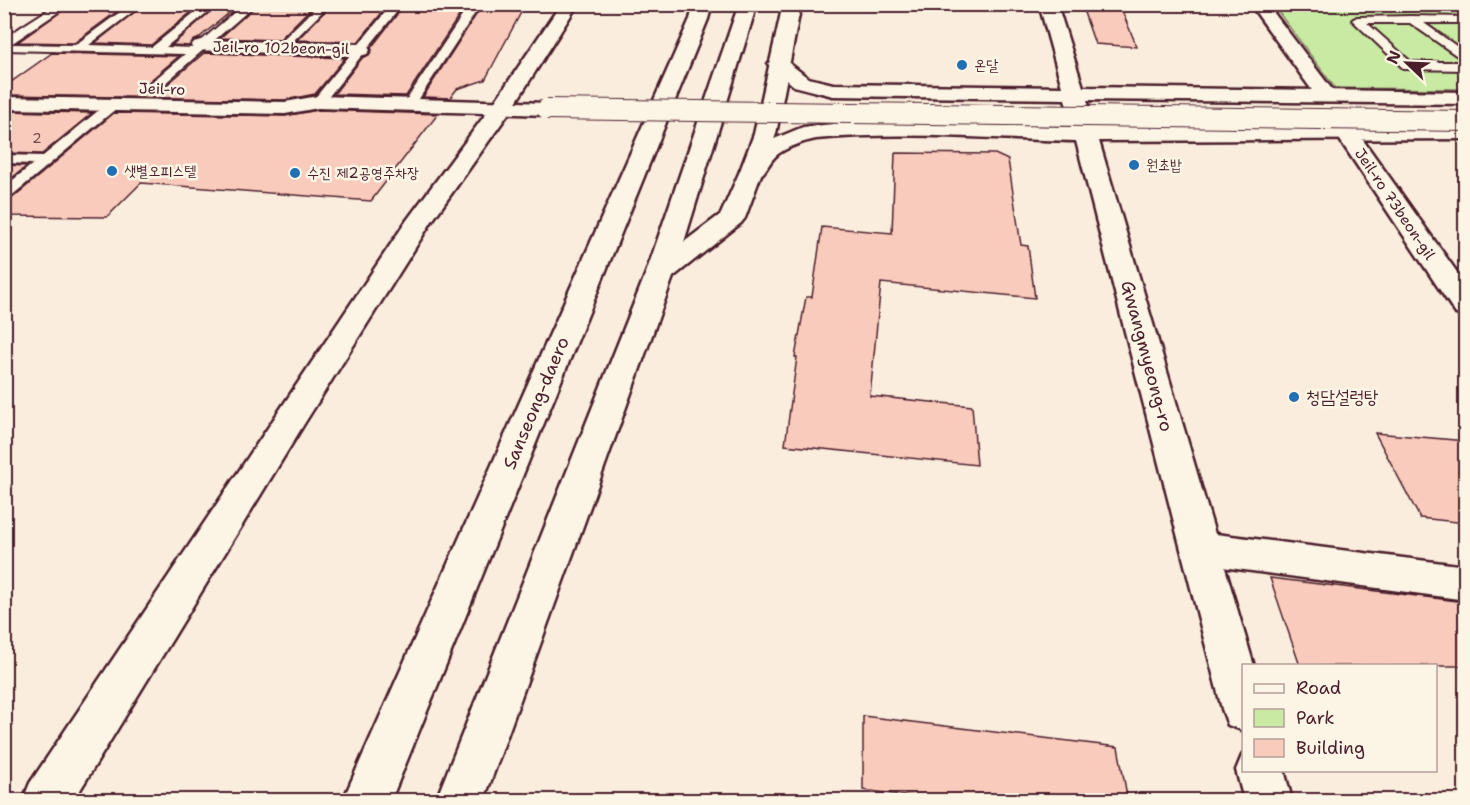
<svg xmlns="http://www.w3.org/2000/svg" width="1470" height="805" font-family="'Shantell Sans','Poor Story',sans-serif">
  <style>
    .green { fill: #c8eaa3; stroke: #898467; stroke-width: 1.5 }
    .building { fill: #f9cbbc; stroke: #4a1f2b; stroke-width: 1.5 }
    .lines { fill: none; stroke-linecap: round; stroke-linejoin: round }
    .lane-casing { stroke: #4a1f2b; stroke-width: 4 }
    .street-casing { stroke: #4a1f2b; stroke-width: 5 }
    .secondary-casing { stroke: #4a1f2b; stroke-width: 5 }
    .primary-casing { stroke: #4a1f2b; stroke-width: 5 }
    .lane { fill: #fcf5e5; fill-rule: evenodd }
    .street { fill: #fcf5e5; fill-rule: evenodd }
    .secondary { fill: #fcf5e5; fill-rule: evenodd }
    .primary { fill: #fcf5e5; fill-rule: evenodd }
    .secondary-bridge-casing { stroke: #4a1f2b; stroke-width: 22; stroke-linecap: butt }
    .secondary-bridge { stroke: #fcf5e5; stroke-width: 20 }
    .poi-dot { fill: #1f6fb2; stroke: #fcf5e5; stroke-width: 2 }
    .labels { text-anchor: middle; stroke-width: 5; stroke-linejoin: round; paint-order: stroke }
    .far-number-label { font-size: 14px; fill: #764a4f }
    .far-street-label { font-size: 15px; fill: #4a1f2b; stroke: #fcf5e5 }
    .far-poi-label { font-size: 15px; fill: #4a1f2b; stroke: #fcf5e5; text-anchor: start }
    .street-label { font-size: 18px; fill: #4a1f2b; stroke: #fcf5e5 }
    .poi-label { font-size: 18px; fill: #4a1f2b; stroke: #fcf5e5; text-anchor: start }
  </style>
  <rect width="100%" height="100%" fill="#fbeddd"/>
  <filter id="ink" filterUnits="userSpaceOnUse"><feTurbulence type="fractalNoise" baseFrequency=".0167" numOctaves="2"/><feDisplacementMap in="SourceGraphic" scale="12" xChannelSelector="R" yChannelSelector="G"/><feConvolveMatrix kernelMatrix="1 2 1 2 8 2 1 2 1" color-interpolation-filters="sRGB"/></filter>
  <g filter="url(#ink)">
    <polygon class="green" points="1273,5 1465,5 1465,89 1335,88"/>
    <g class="building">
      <polygon points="72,4 127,4 74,43 18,42"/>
      <polygon points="145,4 201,4 151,45 95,43"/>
      <polygon points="219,4 240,4 189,46 172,45"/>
      <polygon points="258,4 315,4 279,40 220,38"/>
      <polygon points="332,4 389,4 358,42 297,40"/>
      <polygon points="405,4 467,4 406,96 334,94 363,57 369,55 372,50 371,48"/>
      <polygon points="483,4 525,5 485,80 457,89 450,98 423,97"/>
      <polygon points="1081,4 1119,4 1137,47 1095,44"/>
      <polygon points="52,53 179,56 145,85 143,90 147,94 156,94 204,53 345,58 315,94 285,100 4,95 4,87"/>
      <polygon points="318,110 438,114 371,201 141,183 107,217 4,216 4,201 10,200 114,113 285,116"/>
      <polygon points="4,111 92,113 42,154 4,153"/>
      <polygon points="895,153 995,154 1008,160 1021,245 1028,246 1035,298 881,283 870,396 972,406 977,465 785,445 797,357 795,357 806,297 812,297 822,227 892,233"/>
      <polygon points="4,165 27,166 4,184"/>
      <polygon points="1375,433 1466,441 1466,523 1420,518"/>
      <polygon points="1270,578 1466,602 1466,666 1300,666"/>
      <polygon points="863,716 1118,747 1128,801 948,801 863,790"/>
    </g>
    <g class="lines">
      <defs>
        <g id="lane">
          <polygon points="57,4 70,4 11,44 75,45 131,4 143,4 89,45 152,47 205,4 217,4 166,47 193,48 244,4 256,4 155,92 147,92 145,89 147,86 185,54 4,50 4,38"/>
          <polygon points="319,4 330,4 284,50 276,50 276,46"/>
          <polygon points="392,4 403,4 322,105 314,105 312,102 314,99"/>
          <polygon points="470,4 481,4 413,108 405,108 403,105"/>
          <polygon points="1411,16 1466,17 1466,23 1424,23 1466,53 1466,62 1410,23 1367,23 1411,62 1466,62 1466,70 1404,69 1352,20 1357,17"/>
          <polygon points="114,100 118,101 120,104 118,107 9,198 4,199 4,187 33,164 4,163 4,155 43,156 110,101"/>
        </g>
        <g id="street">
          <polygon points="561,4 578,4 513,107 432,221 304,424 74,800 23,800 30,783 407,220 494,103"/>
          <polygon points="1250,4 1267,4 1337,96 1333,100 1326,102 1319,100"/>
          <polygon points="201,40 360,44 367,46 370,50 367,54 360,56 194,50 191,46 194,42"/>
          <polygon points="1345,124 1353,126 1466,285 1466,316 1456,314 1334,131 1337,126"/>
          <polygon points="1200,532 1466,566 1466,600 1200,564 1186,560 1181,548 1186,536"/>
        </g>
        <g id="secondary">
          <path d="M1039,4H1057L1083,87L1466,92V104L1087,100L1095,127L1466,125V139L1099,141L1254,666H1244V731L1228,725L1222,709L1076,141C990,139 902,131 816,139C805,141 787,147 778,154C764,165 767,182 744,176L740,171L762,144L803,127L854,122L1073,127L1065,99L833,96L794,86L768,64L771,60H785L808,78L833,84L1062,87Z"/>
          <polygon points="318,96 547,103 555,104 558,109 555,114 547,115 318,108 285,114 4,109 4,97 285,102"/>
          <polygon points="1243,753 1244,770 1284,770 1292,800 1244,800 1236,770"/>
        </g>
        <g id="primary">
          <polygon points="694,4 712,4 708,19 391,800 343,800 690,19"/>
          <polygon points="739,4 757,4 684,242 721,214 740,171 754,134 783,4 801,4 776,134 745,218 741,223 673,277 484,800 436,800 646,273"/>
        </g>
      </defs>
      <use href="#lane" class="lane-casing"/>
      <use href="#street" class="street-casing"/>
      <use href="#secondary" class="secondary-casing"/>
      <use href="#primary" class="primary-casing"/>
      <use href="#lane" class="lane"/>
      <use href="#street" class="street"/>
      <use href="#secondary" class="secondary"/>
      <use href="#primary" class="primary"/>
      <defs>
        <polyline id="secondary-bridge" points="547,109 1466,121"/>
      </defs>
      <use href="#secondary-bridge" class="secondary-bridge-casing"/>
      <use href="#secondary-bridge" class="secondary-bridge"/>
    </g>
  </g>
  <g class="poi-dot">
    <circle cx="962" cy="65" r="6"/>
    <circle cx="1134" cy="165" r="6"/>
    <circle cx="112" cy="171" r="6"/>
    <circle cx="295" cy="173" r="6"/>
    <circle cx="1294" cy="397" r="6"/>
  </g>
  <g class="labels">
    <g class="far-number-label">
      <text x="37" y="143">2</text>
    </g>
    <g class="far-street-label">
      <text transform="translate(281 48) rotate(1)" y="5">Jeil-ro 102beon-gil</text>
      <text transform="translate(162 89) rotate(2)" y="5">Jeil-ro</text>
      <text transform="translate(1395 204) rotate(56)" y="5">Jeil-ro 73beon-gil</text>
    </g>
    <g class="far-poi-label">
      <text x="974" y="70">온달</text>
      <text x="1146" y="170">원초밥</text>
      <text x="124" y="176">샛별오피스텔</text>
      <text x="307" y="178">수진 제2공영주차장</text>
    </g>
    <g class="street-label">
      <text transform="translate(1147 356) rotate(75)" y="6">Gwangmyeong-ro</text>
      <text transform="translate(536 403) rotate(-67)" y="6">Sanseong-daero</text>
    </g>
    <g class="poi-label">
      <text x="1306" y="403">청담설렁탕</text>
    </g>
  </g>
  <rect width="1470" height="805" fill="none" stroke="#fcf5e5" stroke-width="24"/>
  <rect x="12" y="12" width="1446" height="781" fill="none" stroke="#4a1f2b" stroke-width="2" filter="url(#ink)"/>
  <rect x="1242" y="664" width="195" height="108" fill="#fcf5e5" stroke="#b59f9b" stroke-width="1.5"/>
  <rect x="1254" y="684" width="30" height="9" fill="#fcf5e5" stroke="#b59f9b" stroke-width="1.5"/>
  <text x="1296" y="694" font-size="18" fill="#4a1f2b">Road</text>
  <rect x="1254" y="709" width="30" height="18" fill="#c8eaa3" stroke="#b59f9b" stroke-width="1.5"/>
  <text x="1296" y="724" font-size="18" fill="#4a1f2b">Park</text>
  <rect x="1254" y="739" width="30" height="18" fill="#f9cbbc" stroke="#b59f9b" stroke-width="1.5"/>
  <text x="1296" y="754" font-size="18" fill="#4a1f2b">Building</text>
  <g transform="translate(1407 63) rotate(293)" stroke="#fcf5e5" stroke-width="4.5" paint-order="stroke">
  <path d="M0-4.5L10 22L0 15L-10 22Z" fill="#4a1f2b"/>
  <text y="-9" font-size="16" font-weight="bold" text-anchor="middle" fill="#4a1f2b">N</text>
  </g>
</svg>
